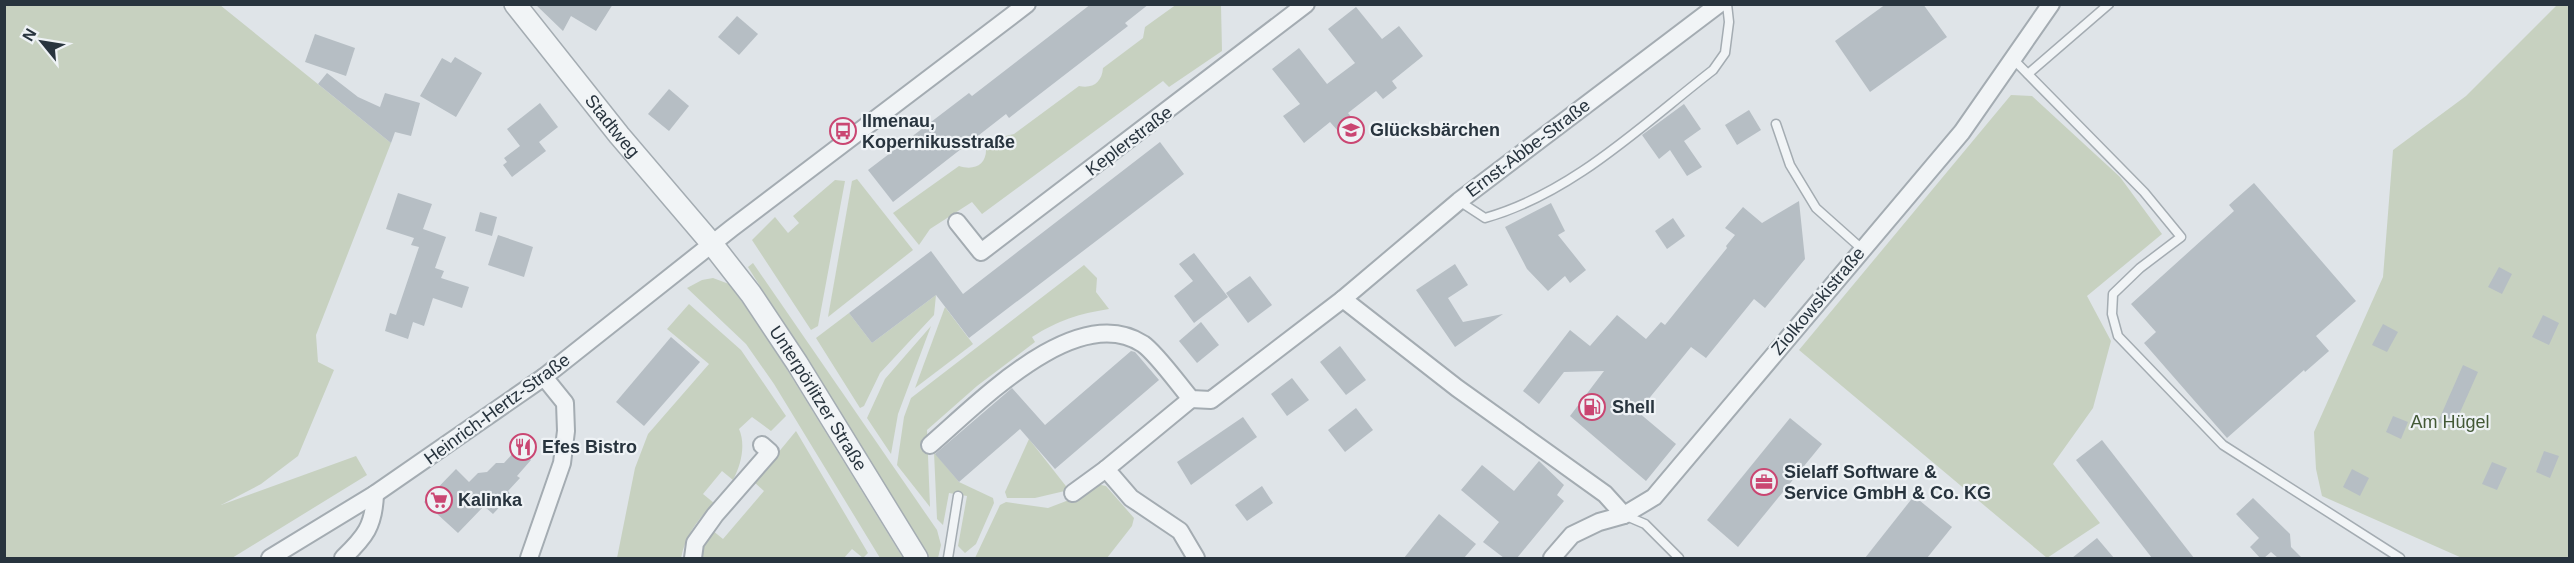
<svg xmlns="http://www.w3.org/2000/svg" width="2574" height="563" font-family="Helvetica,sans-serif">
  <style>
    .green { fill: #c7d1c0 }
    .building { fill: #b6bec4 }
    .lines { fill: none; stroke-linecap: round; stroke-linejoin: round }
    .service-casing { stroke: #a4acb2; stroke-width: 11 }
    .minor-casing { stroke: #a4acb2; stroke-width: 20 }
    .tertiary-casing { stroke: #a4acb2; stroke-width: 24 }
    .service { stroke: #f1f4f6; stroke-width: 8 }
    .minor { stroke: #f1f4f6; stroke-width: 16 }
    .tertiary { stroke: #f1f4f6; stroke-width: 21 }
    .labels { text-anchor: middle; stroke-width: 4.5; stroke-linejoin: round; paint-order: stroke }
    .poi-label { font-size: 18px; font-weight: bold; fill: #28343e; stroke: #eef2f5; text-anchor: start }
    .street-label { font-size: 18px; fill: #28343e; stroke: #eef2f5 }
    .park-label { font-size: 18px; fill: #435936; stroke: #eef2f5 }
  </style>
  <rect width="100%" height="100%" fill="#dfe4e8"/>
  <g class="green">
    <path d="M1177,4L1221,5L1222,51L1169,87L1163,81L982,214L972,202L930,229L919,245L893,213L959,166C974,171 987,165 986,148L1001,137L1014,134L1079,86C1093,89 1102,82 1103,68L1143,38L1145,27Z"/>
    <polygon points="4,5 220,5 391,143 316,335 318,362 334,370 298,456 261,484 221,505 356,456 367,475 232,558 5,558"/>
    <polygon points="2557,5 2569,5 2569,558 2462,558 2322,496 2316,469 2314,432 2383,277 2393,150 2466,96"/>
    <polygon points="2011,95 2032,96 2120,177 2162,234 2087,296 2111,341 2093,408 2053,464 2100,523 2047,558 1799,350"/>
    <polygon points="857,179 913,250 828,317 852,181"/>
    <polygon points="835,180 845,181 818,326 811,330 752,240 775,217 788,233 799,223 793,216"/>
    <polygon points="753,263 937,530 941,545 938,558 930,558 748,267"/>
    <path d="M1084,265L1097,278L1096,292L1109,309C1078,314 1059,320 1032,337L1035,342L977,386L927,430L930,507L897,465L904,417L911,398Z"/>
    <polygon points="713,278 729,284 764,332 903,558 880,558 774,384 746,344 687,288 702,280"/>
    <polygon points="936,295 934,315 880,373 864,406 860,408 816,338 849,313 872,343"/>
    <path d="M689,304L741,350L786,416L771,431L752,417L739,429C746,445 741,465 733,480L722,471L703,494L714,503C697,521 686,534 681,558H617L635,468L648,434L709,364L667,329Z"/>
    <polygon points="945,307 973,344 915,388"/>
    <polygon points="931,326 898,414 891,454 867,418 885,379"/>
    <polygon points="796,431 868,553 863,558 852,549 844,558 700,558 702,548 712,530 723,539 764,491 754,482"/>
    <polygon points="1029,439 1069,490 1035,498 1007,498 1005,492"/>
    <polygon points="934,452 959,482 993,498 994,503 976,544 965,553 958,546 967,496 949,493 943,525 937,519"/>
    <polygon points="1096,484 1106,486 1134,518 1132,526 1107,558 975,558 1000,505 1006,502 1048,508 1082,495"/>
  </g>
  <g class="building">
    <polygon points="535,4 613,4 596,31 571,16 563,31"/>
    <polygon points="1091,4 1149,4 1125,23 1128,26 1009,118 1006,114 893,202 868,170 969,93 972,96"/>
    <polygon points="1886,4 1923,4 1947,37 1870,92 1835,41"/>
    <polygon points="1356,7 1382,39 1399,26 1423,56 1392,81 1397,88 1383,99 1376,91 1348,113 1353,119 1338,131 1330,122 1304,143 1283,116 1300,104 1272,69 1299,48 1327,84 1355,63 1328,29"/>
    <polygon points="737,16 758,34 739,55 718,37"/>
    <polygon points="315,34 355,48 346,76 305,62"/>
    <polygon points="455,57 482,73 456,117 420,96 442,58 451,63"/>
    <polygon points="327,73 358,97 380,107 385,93 420,103 411,136 395,132 391,143 318,84"/>
    <polygon points="669,89 689,106 669,131 648,114"/>
    <polygon points="540,103 558,127 539,142 546,151 512,177 503,165 507,162 504,158 520,146 507,129"/>
    <polygon points="1684,104 1701,129 1684,141 1702,167 1687,176 1670,150 1659,159 1642,135"/>
    <polygon points="1749,110 1761,130 1737,145 1725,125"/>
    <polygon points="1160,142 1184,174 969,338 936,295 872,343 849,313 931,251 963,294"/>
    <polygon points="2254,183 2356,301 2316,336 2329,351 2305,372 2304,370 2227,438 2144,343 2156,332 2131,304 2234,211 2229,205"/>
    <polygon points="398,193 432,204 423,229 446,237 435,268 444,271 441,278 469,287 462,308 433,298 424,326 413,322 408,339 385,331 390,313 396,315 419,247 411,245 414,238 386,229"/>
    <polygon points="1799,201 1805,259 1765,308 1754,299 1706,358 1691,347 1638,412 1676,444 1646,481 1570,416 1604,371 1564,372 1539,404 1523,391 1570,330 1590,346 1617,315 1646,339 1661,322 1665,325 1727,248 1726,246 1735,235 1725,228 1743,207 1762,223"/>
    <polygon points="1551,203 1565,231 1558,235 1586,270 1570,283 1565,276 1548,291 1527,269 1505,227"/>
    <polygon points="480,212 497,217 492,236 475,231"/>
    <polygon points="1673,218 1685,236 1667,249 1655,231"/>
    <polygon points="498,235 533,247 524,277 488,265"/>
    <polygon points="1194,253 1228,297 1194,323 1174,296 1193,281 1179,264"/>
    <polygon points="1455,264 1468,285 1448,298 1463,322 1503,314 1455,347 1416,290"/>
    <polygon points="2499,267 2512,274 2502,294 2488,287"/>
    <polygon points="1250,276 1272,305 1248,323 1226,293"/>
    <polygon points="2543,315 2559,323 2549,345 2532,337"/>
    <polygon points="1201,322 1219,345 1197,363 1179,341"/>
    <polygon points="2383,324 2398,332 2387,352 2372,345"/>
    <polygon points="671,337 700,362 644,426 616,402"/>
    <polygon points="1340,346 1366,380 1346,395 1320,362"/>
    <polygon points="1131,351 1135,352 1159,380 1055,469 1020,429 959,482 935,454 1012,388 1045,425"/>
    <polygon points="2463,365 2478,372 2453,428 2438,422"/>
    <polygon points="1292,378 1309,400 1287,416 1271,394"/>
    <polygon points="1356,408 1373,430 1345,452 1328,430"/>
    <polygon points="2393,416 2408,422 2401,439 2386,432"/>
    <polygon points="1243,417 1257,437 1191,485 1177,462"/>
    <polygon points="1790,418 1822,444 1738,547 1707,520"/>
    <polygon points="521,436 529,436 536,441 536,449 528,457 531,460 517,476 520,478 508,491 511,495 493,514 484,506 458,533 424,502 456,469 469,482 478,473 487,472 496,463 504,463 515,451 514,444"/>
    <polygon points="2102,440 2194,558 2152,558 2076,460"/>
    <polygon points="2544,451 2559,456 2550,478 2536,472"/>
    <polygon points="1539,461 1564,485 1557,495 1564,501 1517,558 1504,558 1483,542 1499,522 1461,490 1482,465 1514,491"/>
    <polygon points="2492,462 2507,468 2497,490 2482,484"/>
    <polygon points="2352,469 2369,478 2360,496 2343,487"/>
    <polygon points="1262,486 1273,503 1247,521 1235,505"/>
    <polygon points="1914,496 1952,527 1927,558 1865,558"/>
    <polygon points="2253,498 2290,534 2291,547 2302,558 2278,558 2271,552 2264,558 2260,558 2250,547 2259,538 2236,514"/>
    <polygon points="1439,514 1476,544 1464,558 1404,558"/>
    <polygon points="2097,538 2114,558 2072,558"/>
  </g>
  <g class="lines">
    <defs>
      <g id="service">
        <polyline points="2013,59 2144,192 2181,237 2140,268 2113,294 2112,314 2118,336 2223,445 2400,558"/>
        <polyline points="2028,74 2109,4"/>
        <polyline points="1776,124 1790,165 1816,208 1862,249"/>
        <path d="M1459,201L1485,218C1573,193 1642,125 1713,70L1725,53L1729,22L1727,4"/>
        <polyline points="1624,515 1645,524 1679,558"/>
        <polyline points="948,558 958,496"/>
      </g>
      <g id="minor">
        <polyline points="957,222 981,252 1306,4"/>
        <polyline points="1343,299 1457,388 1605,494 1624,515"/>
        <polyline points="1191,399 1106,469 1131,498 1180,531 1196,558"/>
        <path d="M930,445C977,405 1076,300 1143,344C1157,354 1179,385 1191,399L1211,400L1343,299L1459,201L1719,4"/>
        <polyline points="1073,493 1106,469"/>
        <polyline points="270,558 375,494 544,377 732,228 1027,4"/>
        <path d="M343,558C365,537 374,526 375,494"/>
        <polyline points="529,558 562,463 566,431 565,403 544,377"/>
        <polyline points="693,558 695,543 715,515 770,452 762,445"/>
        <polyline points="1552,558 1572,535 1599,522 1624,515 1654,497 1962,132 2051,4"/>
      </g>
      <g id="tertiary">
        <path id="s1" d="M515,4L619,135L712,244L751,294L797,363L917,558"/>
      </g>
    </defs>
    <use href="#service" class="service-casing"/>
    <use href="#minor" class="minor-casing"/>
    <use href="#tertiary" class="tertiary-casing"/>
    <use href="#service" class="service"/>
    <use href="#minor" class="minor"/>
    <use href="#tertiary" class="tertiary"/>
  </g>
  <defs>
    <symbol id="school-ring" viewBox="-11 -11 22 22"><circle r="9.5" fill="#eef2f5" stroke="#ca4672" stroke-width="1.5"/><path d="M0-5L7-2L0 1L-7-2ZM-4 1L0 2.5L4 1V4Q0 6-4 4Z" fill="#ca4672"/></symbol>
    <symbol id="bus-ring" viewBox="-11 -11 22 22"><circle r="9.5" fill="#eef2f5" stroke="#ca4672" stroke-width="1.5"/><path d="M-5-6H5V4H4V6H2V4H-2V6H-4V4H-5ZM-3.5-4V0h7V-4ZM-3.5 1.2v1.5H-2V1.2ZM2 1.2v1.5H3.5V1.2Z" fill="#ca4672"/></symbol>
    <symbol id="fuel-ring" viewBox="-11 -11 22 22"><circle r="9.5" fill="#eef2f5" stroke="#ca4672" stroke-width="1.5"/><path d="M-5.5-6h7V0h2V4h1.3V-2.5L3-4.5l.8-.8L6-3V5H2.5V1h-1V6h-7ZM-4.2-4.7v3.2H.2V-4.7Z" fill="#ca4672"/></symbol>
    <symbol id="restaurant-ring" viewBox="-11 -11 22 22"><circle r="9.5" fill="#eef2f5" stroke="#ca4672" stroke-width="1.5"/><path d="M-5-6h1v4h1v-4h1v4h1v-4h1v5L-1.5 .5V6h-2V.5L-5-1ZM5-6V6H3V1.5H1.5Q1.5-4 5-6Z" fill="#ca4672"/></symbol>
    <symbol id="office-ring" viewBox="-11 -11 22 22"><circle r="9.5" fill="#eef2f5" stroke="#ca4672" stroke-width="1.5"/><path d="M-6-3h4V-5.5h4V-3h4V5H-6ZM-1-4.5V-3h2v-1.5ZM-6 0V1H6V0Z" fill="#ca4672"/></symbol>
    <symbol id="supermarket-ring" viewBox="-11 -11 22 22"><circle r="9.5" fill="#eef2f5" stroke="#ca4672" stroke-width="1.5"/><path d="M-6-5.5h2.5l.6 2H6L4.5 2H-2.5L-4.4-4H-6ZM-1.5 3.2a1.3 1.3 0 1 0 .1 0ZM3 3.2a1.3 1.3 0 1 0 .1 0Z" fill="#ca4672"/></symbol>
  </defs>
  <g fill-rule="evenodd">
    <use href="#school-ring" x="1336" y="115" width="30" height="30"/>
    <use href="#bus-ring" x="828" y="116" width="30" height="30"/>
    <use href="#fuel-ring" x="1577" y="392" width="30" height="30"/>
    <use href="#restaurant-ring" x="508" y="432" width="30" height="30"/>
    <use href="#office-ring" x="1749" y="467" width="30" height="30"/>
    <use href="#supermarket-ring" x="424" y="485" width="30" height="30"/>
  </g>
  <g class="labels">
    <g class="poi-label">
      <text x="862" y="127">Ilmenau,<tspan x="862" dy="21">Kopernikusstraße</tspan></text>
      <text x="1370" y="136">Glücksbärchen</text>
      <text x="1612" y="413">Shell</text>
      <text x="542" y="453">Efes Bistro</text>
      <text x="1784" y="478">Sielaff Software &amp;<tspan x="1784" dy="21">Service GmbH &amp; Co. KG</tspan></text>
      <text x="458" y="506">Kalinka</text>
    </g>
    <g class="street-label">
      <text dy="6" stroke="none"><textPath href="#s1" startOffset="156">Stadtweg</textPath></text>
      <text transform="translate(1129 141) rotate(-37)" y="6">Keplerstraße</text>
      <text transform="translate(1528 148) rotate(-37)" y="6">Ernst-Abbe-Straße</text>
      <text transform="translate(1818 301) rotate(-50)" y="6">Ziolkowskistraße</text>
      <text dy="6" stroke="none"><textPath href="#s1" startOffset="498">Unterpörlitzer Straße</textPath></text>
      <text transform="translate(497 409) rotate(-36)" y="6">Heinrich-Hertz-Straße</text>
    </g>
    <g class="park-label">
      <text x="2450" y="428">Am Hügel</text>
    </g>
  </g>
  <rect width="2574" height="563" fill="none" stroke="#28343e" stroke-width="12"/>
  <g transform="translate(42 42) rotate(300)" stroke="#eef2f5" stroke-width="4.5" paint-order="stroke">
  <path d="M0-4.5L10 22L0 15L-10 22Z" fill="#28343e"/>
  <text y="-9" font-size="16" font-weight="bold" text-anchor="middle" fill="#28343e">N</text>
  </g>
</svg>
